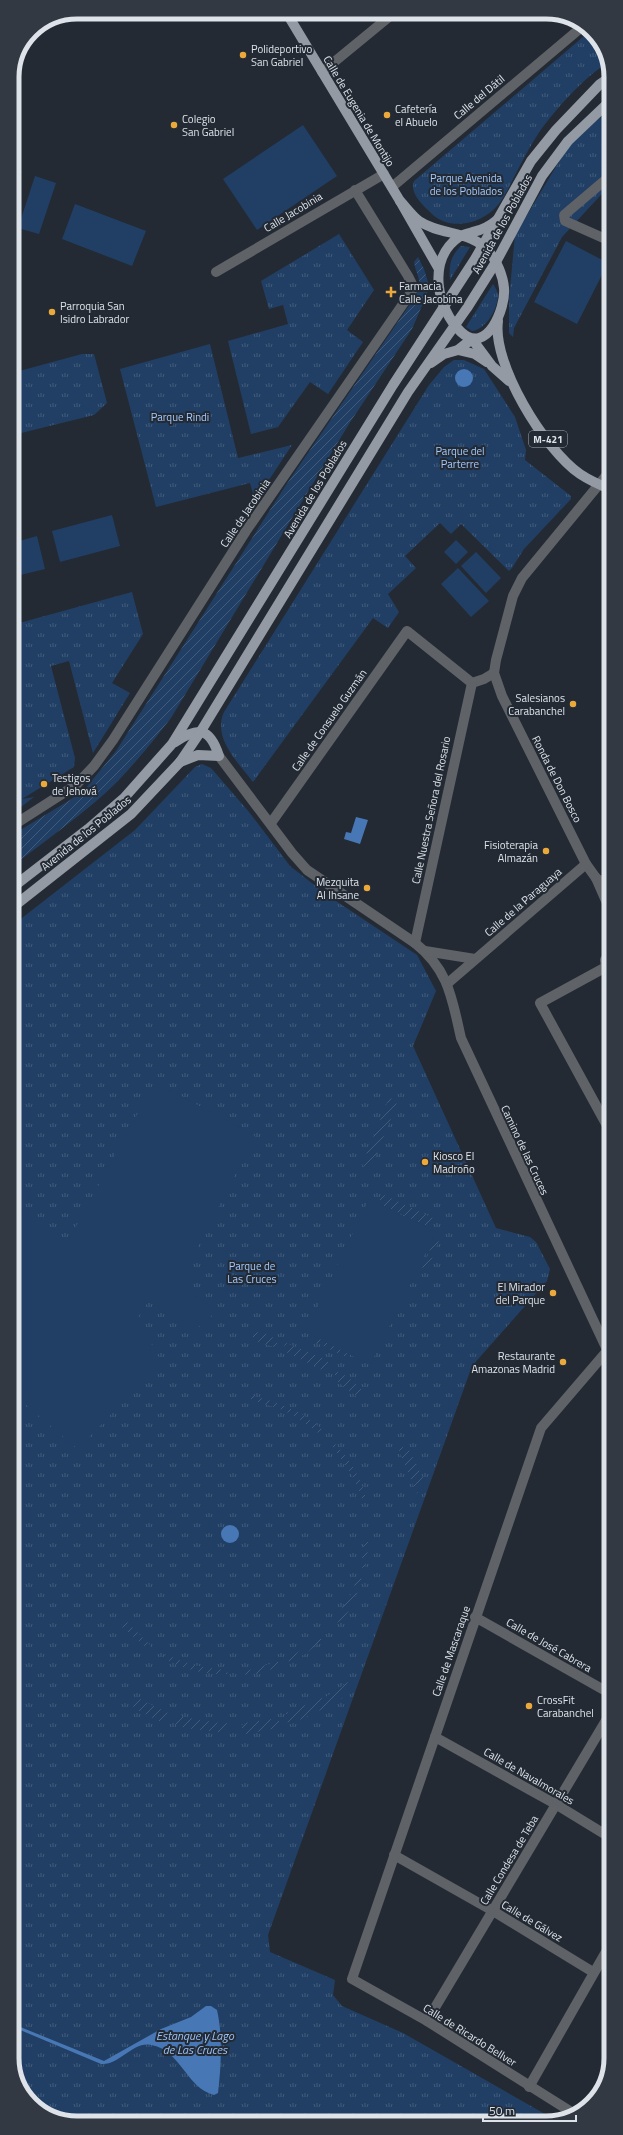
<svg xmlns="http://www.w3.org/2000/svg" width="623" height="2135" font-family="'Titillium Web',sans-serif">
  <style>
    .grass { fill: url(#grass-tufts) }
    .garden { fill: url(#garden-furrows) }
    .pitch { fill: #213f64 }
    .water { fill: #4777b5 }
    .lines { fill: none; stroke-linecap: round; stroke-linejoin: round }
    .street { stroke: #5f6267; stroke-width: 10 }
    .primary { stroke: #939aa4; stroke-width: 10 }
    .poi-dot { fill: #eca93b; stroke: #232a34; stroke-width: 1.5 }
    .labels { text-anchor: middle; stroke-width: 4; stroke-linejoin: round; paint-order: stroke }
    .shield { fill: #232a34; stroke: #a6acb3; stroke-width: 1 }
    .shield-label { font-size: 10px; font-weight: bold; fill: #dee3e9 }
    .poi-label { font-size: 11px; fill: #dee3e9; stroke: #232a34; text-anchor: start }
    .street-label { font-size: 11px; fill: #dee3e9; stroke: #232a34 }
    .park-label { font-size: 11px; fill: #a3cafe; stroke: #232a34 }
    .water-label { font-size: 12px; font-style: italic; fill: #9ac1f4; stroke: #232a34 }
    .rim { fill: none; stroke: #dee3e9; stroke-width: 5 }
  </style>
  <defs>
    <pattern id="grass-tufts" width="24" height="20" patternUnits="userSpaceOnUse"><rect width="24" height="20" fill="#213f64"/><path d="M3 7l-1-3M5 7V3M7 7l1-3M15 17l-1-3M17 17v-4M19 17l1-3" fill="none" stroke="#415b7a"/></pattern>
    <pattern id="garden-furrows" width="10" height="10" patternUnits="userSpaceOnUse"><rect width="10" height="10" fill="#213f64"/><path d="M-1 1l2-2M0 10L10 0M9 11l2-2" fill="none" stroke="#415b7a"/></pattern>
  </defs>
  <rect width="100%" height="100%" fill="#232a34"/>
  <g class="grass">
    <path d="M590,31L608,62C586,77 566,98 549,119C534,137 523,160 512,181C508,189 504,198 498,205C482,224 450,232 431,213C423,205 409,193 414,181Z"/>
    <polygon points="610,110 610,185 562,237 514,328 513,337 509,333 509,299 515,235 572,140"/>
    <polygon points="339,234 374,290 347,330 363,342 328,394 310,382 278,427 251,434 228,341 288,324 283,305 269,309 261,281"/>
    <path d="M461,246L470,247L450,280C449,265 450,257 461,246Z"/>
    <path d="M493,284C495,287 498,292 498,296C497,310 486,329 472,331L466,327Z"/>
    <polygon points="210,344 238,458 292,445 255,501 250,483 156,507 120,369"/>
    <polygon points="82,354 94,354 107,403 94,415 13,435 12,373"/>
    <path d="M454,360H464L484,369L515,417L526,450L525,460L571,496V499L524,549L512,568L509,571L461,524L451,534L440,523L405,556L416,568L388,594L399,612L388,628L373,618L253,782C238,762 212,738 224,712L429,385L444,367Z"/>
    <polygon points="132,592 143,634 112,683 130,693 93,753 69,661 51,666 75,758 74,767 22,799 34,797 12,814 12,802 21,799 12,769 12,625"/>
    <polygon points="202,764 211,768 249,812 290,866 327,895 417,955 436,991 413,1046 496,1228 530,1237 536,1242 550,1269 547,1281 472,1366 268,1935 270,1952 335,1980 333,1995 342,2006 403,2033 559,2122 73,2123 34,2107 13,2071 13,925 135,830 195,767"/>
  </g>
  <g class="garden">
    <path d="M418,257L424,269L428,282L427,294L412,329L349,424L171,718C154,740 137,761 118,781C86,813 48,838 13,866L12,835L70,800L85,789L116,751L286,485L417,294C423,281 416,275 414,262Z"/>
    <polygon points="389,1098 397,1100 396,1106 371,1168 368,1170 362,1165"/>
    <polygon points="384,1195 433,1218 432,1223 429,1227 380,1204 380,1197"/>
    <polygon points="435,1238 439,1240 429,1266 425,1272 421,1271"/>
    <polygon points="256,1332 267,1334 277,1340 277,1345 274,1347 257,1342 253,1339 253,1335"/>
    <polygon points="317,1336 350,1354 349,1355 346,1357 317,1343 314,1337"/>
    <polygon points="286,1343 325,1359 329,1363 328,1367 324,1371 286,1352 283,1348"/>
    <polygon points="338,1372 348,1377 361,1389 360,1394 356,1396 338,1382 335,1377 335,1373"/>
    <path d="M253,1396C279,1402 304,1412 324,1431L321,1435L298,1418L283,1410L252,1400L248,1397Z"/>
    <path d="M335,1444C351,1460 363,1481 367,1503L363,1502C357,1480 345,1464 332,1446Z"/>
    <polygon points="401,1447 408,1448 423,1478 417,1494 399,1451"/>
    <polygon points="367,1541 369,1544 365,1567 363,1568 361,1567 364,1542"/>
    <path d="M358,1577L362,1579C357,1593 349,1621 333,1624L335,1619L350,1596Z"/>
    <polygon points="124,1619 151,1646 148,1649 122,1627 121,1622"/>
    <polygon points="320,1637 322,1640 305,1654 289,1662 288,1659"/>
    <path d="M166,1654C186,1665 206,1668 228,1670L227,1674C206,1675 181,1669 163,1657Z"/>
    <polygon points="276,1662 280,1662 281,1666 260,1673 242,1675 243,1672"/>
    <polygon points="348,1682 342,1698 335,1703 291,1724 287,1722 286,1713 327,1696"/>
    <polygon points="140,1699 168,1713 169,1718 166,1722 163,1723 133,1708 135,1700"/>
    <polygon points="177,1716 219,1723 225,1722 229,1725 225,1733 185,1728 174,1724 173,1719"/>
    <polygon points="278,1718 281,1725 277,1728 246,1734 242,1730 242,1725 245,1723"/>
  </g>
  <g class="pitch">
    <polygon points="303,125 337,176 257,230 223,179"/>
    <polygon points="12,168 22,171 12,203"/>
    <polygon points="35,176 56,183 39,234 18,228"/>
    <polygon points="75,204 146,231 132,266 62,239"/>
    <polygon points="566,241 608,263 577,324 534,302"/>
    <polygon points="112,515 120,546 60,562 52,531"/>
    <polygon points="37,536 45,569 12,577 12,543"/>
    <polygon points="456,540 468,552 456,564 444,552"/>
    <polygon points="476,552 501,578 486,593 461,566"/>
    <polygon points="458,568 489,601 471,617 441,584"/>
    <polygon points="155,1082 255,1136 186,1270 194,1275 185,1291 218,1310 195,1330 149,1300 137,1319 161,1361 78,1449 13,1394 13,1208 66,1245"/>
    <polygon points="369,1199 436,1232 370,1365 306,1332"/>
  </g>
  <g class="water">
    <circle cx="464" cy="378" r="9"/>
    <polygon points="356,817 368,820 360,844 344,839 346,832 351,833"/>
    <circle cx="230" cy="1534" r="9"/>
    <path d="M206,2006H211L217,2010C223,2036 221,2067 218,2093L214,2095C186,2088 181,2050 151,2045C133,2041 119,2066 101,2064L13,2027V2024L104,2061L161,2029L191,2017Z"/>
  </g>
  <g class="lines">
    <g class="street">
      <polyline points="322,72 395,12"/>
      <polyline points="610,176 564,215 565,221 610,241"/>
      <polyline points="392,187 583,26"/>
      <polyline points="216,272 384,174"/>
      <polyline points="610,471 522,578 513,596 496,660 494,673 502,696 586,864 596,878 610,886"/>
      <path d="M219,756L292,853L307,870L415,943C449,970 452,999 461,1038L610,1356"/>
      <polyline points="271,823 407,631 472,683 484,679 494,673"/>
      <polyline points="12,826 76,785 94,766 113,740 246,531 412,291 412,284 408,276 355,190"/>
      <polyline points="596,878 610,910"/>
      <polyline points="415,943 472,683"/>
      <polyline points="425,951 475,959"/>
      <polyline points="606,967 605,960 610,952"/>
      <polyline points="610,975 606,967 540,1003 610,1131"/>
      <polyline points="448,983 586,864"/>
      <polyline points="475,1617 611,1694"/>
      <polyline points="435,1737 557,1805 611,1838"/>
      <polyline points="394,1855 493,1911 593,1972"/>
      <polyline points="427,2021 611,1712"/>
      <polyline points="529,2087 611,1943"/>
      <polyline points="573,2113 427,2021 352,1979 541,1428 607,1351"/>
    </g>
    <g class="primary">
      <polyline points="286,12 400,201 439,269"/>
      <path d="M400,201C406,207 412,216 419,221C441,236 472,230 489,252C497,261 503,276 504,288C506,308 487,356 461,332C436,308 427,259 459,237C463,234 468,234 473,232C482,230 490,226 497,220"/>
      <path d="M498,321C492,364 544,449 580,474C589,480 600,485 610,489"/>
      <polyline points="472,339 492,366 509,381"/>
      <polyline points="458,350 475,354 487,362"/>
      <polyline points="431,363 444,354 458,350 472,339"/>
      <path d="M175,742C199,726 210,728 219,756L198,755L180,762"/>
      <polyline points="13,887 88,829 124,798 172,744 393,385 475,259 531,161 556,130 600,84 610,77"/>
      <polyline points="13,907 131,814 180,762 201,731 408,392 467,308 496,262 542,176 568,141 610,101"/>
    </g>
  </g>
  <g class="poi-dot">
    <circle cx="243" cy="55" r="4"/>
    <circle cx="387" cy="115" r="4"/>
    <circle cx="174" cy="125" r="4"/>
    <path d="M389 286h4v4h4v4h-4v4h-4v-4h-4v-4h4z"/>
    <circle cx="52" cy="312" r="4"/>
    <circle cx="573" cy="704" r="4"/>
    <circle cx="44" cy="784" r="4"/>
    <circle cx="546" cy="851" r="4"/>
    <circle cx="367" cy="888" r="4"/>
    <circle cx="425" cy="1162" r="4"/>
    <circle cx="553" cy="1293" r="4"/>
    <circle cx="563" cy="1362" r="4"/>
    <circle cx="529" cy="1706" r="4"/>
  </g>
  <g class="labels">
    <rect class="shield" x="529" y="431" width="38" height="16" rx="3"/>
    <g class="shield-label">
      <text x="548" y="443">M-421</text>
    </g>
    <g class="poi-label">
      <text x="251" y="53">Polideportivo<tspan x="251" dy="13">San Gabriel</tspan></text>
      <text x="395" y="113">Cafetería<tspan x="395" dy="13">el Abuelo</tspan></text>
      <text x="182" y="123">Colegio<tspan x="182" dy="13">San Gabriel</tspan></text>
      <text x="399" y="290">Farmacia<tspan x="399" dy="13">Calle Jacobina</tspan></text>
      <text x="60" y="310">Parroquia San<tspan x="60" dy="13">Isidro Labrador</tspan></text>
      <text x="565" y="702" text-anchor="end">Salesianos<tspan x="565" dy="13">Carabanchel</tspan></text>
      <text x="52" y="782">Testigos<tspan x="52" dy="13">de Jehová</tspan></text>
      <text x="538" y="849" text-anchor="end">Fisioterapia<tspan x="538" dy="13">Almazán</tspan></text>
      <text x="359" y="886" text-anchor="end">Mezquita<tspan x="359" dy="13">Al Ihsane</tspan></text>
      <text x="433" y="1160">Kiosco El<tspan x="433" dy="13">Madroño</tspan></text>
      <text x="545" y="1291" text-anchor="end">El Mirador<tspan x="545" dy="13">del Parque</tspan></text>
      <text x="555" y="1360" text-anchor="end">Restaurante<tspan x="555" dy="13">Amazonas Madrid</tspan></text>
      <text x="537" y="1704">CrossFit<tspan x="537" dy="13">Carabanchel</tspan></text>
    </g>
    <g class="street-label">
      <text transform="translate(479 97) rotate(-40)" y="4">Calle del Dátil</text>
      <text transform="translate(359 111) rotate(59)" y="4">Calle de Eugenia de Montijo</text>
      <text transform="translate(293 212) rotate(-31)" y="4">Calle Jacobinia</text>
      <text transform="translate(502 224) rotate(-61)" y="4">Avenida de los Poblados</text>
      <text transform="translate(315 489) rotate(-59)" y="4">Avenida de los Poblados</text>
      <text transform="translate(245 513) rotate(-56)" y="4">Calle de Jacobinia</text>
      <text transform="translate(329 720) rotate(-55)" y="4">Calle de Consuelo Guzmán</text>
      <text transform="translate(557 779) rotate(63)" y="4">Ronda de Don Bosco</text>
      <text transform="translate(431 810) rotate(-78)" y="4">Calle Nuestra Señora del Rosario</text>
      <text transform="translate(86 833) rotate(-39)" y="4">Avenida de los Poblados</text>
      <text transform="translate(523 902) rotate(-41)" y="4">Calle de la Paraguaya</text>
      <text transform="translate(525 1150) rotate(65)" y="4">Camino de las Cruces</text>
      <text transform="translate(549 1645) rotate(30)" y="4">Calle de José Cabrera</text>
      <text transform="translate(451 1651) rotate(-71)" y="4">Calle de Mascaraque</text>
      <text transform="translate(529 1776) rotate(30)" y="4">Calle de Navalmorales</text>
      <text transform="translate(509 1860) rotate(-59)" y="4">Calle Condesa de Teba</text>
      <text transform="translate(532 1921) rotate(31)" y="4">Calle de Gálvez</text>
      <text transform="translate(470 2035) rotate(32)" y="4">Calle de Ricardo Bellver</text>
    </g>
    <g class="park-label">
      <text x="466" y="182">Parque Avenida<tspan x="466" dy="13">de los Poblados</tspan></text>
      <text x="180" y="421">Parque Rindi</text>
      <text x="460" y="455">Parque del<tspan x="460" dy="13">Parterre</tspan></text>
      <text x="252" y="1270">Parque de<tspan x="252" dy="13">Las Cruces</tspan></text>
    </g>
    <g class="water-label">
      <text x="195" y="2040">Estanque y Lago<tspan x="195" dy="14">de Las Cruces</tspan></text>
    </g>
  </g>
  <path d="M0 0H623V2135H0ZM77 19H546A58 58 0 0 1 604 77V2058A58 58 0 0 1 546 2116H77A58 58 0 0 1 19 2058V77A58 58 0 0 1 77 19Z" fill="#323942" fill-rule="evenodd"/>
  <path class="rim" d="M77 19H546A58 58 0 0 1 604 77V2058A58 58 0 0 1 546 2116H77A58 58 0 0 1 19 2058V77A58 58 0 0 1 77 19Z"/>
  <path d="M483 2115v6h93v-6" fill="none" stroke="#dee3e9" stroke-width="2"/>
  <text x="489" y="2115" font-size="12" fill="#dee3e9" stroke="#232a34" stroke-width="3" paint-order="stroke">50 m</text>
</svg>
